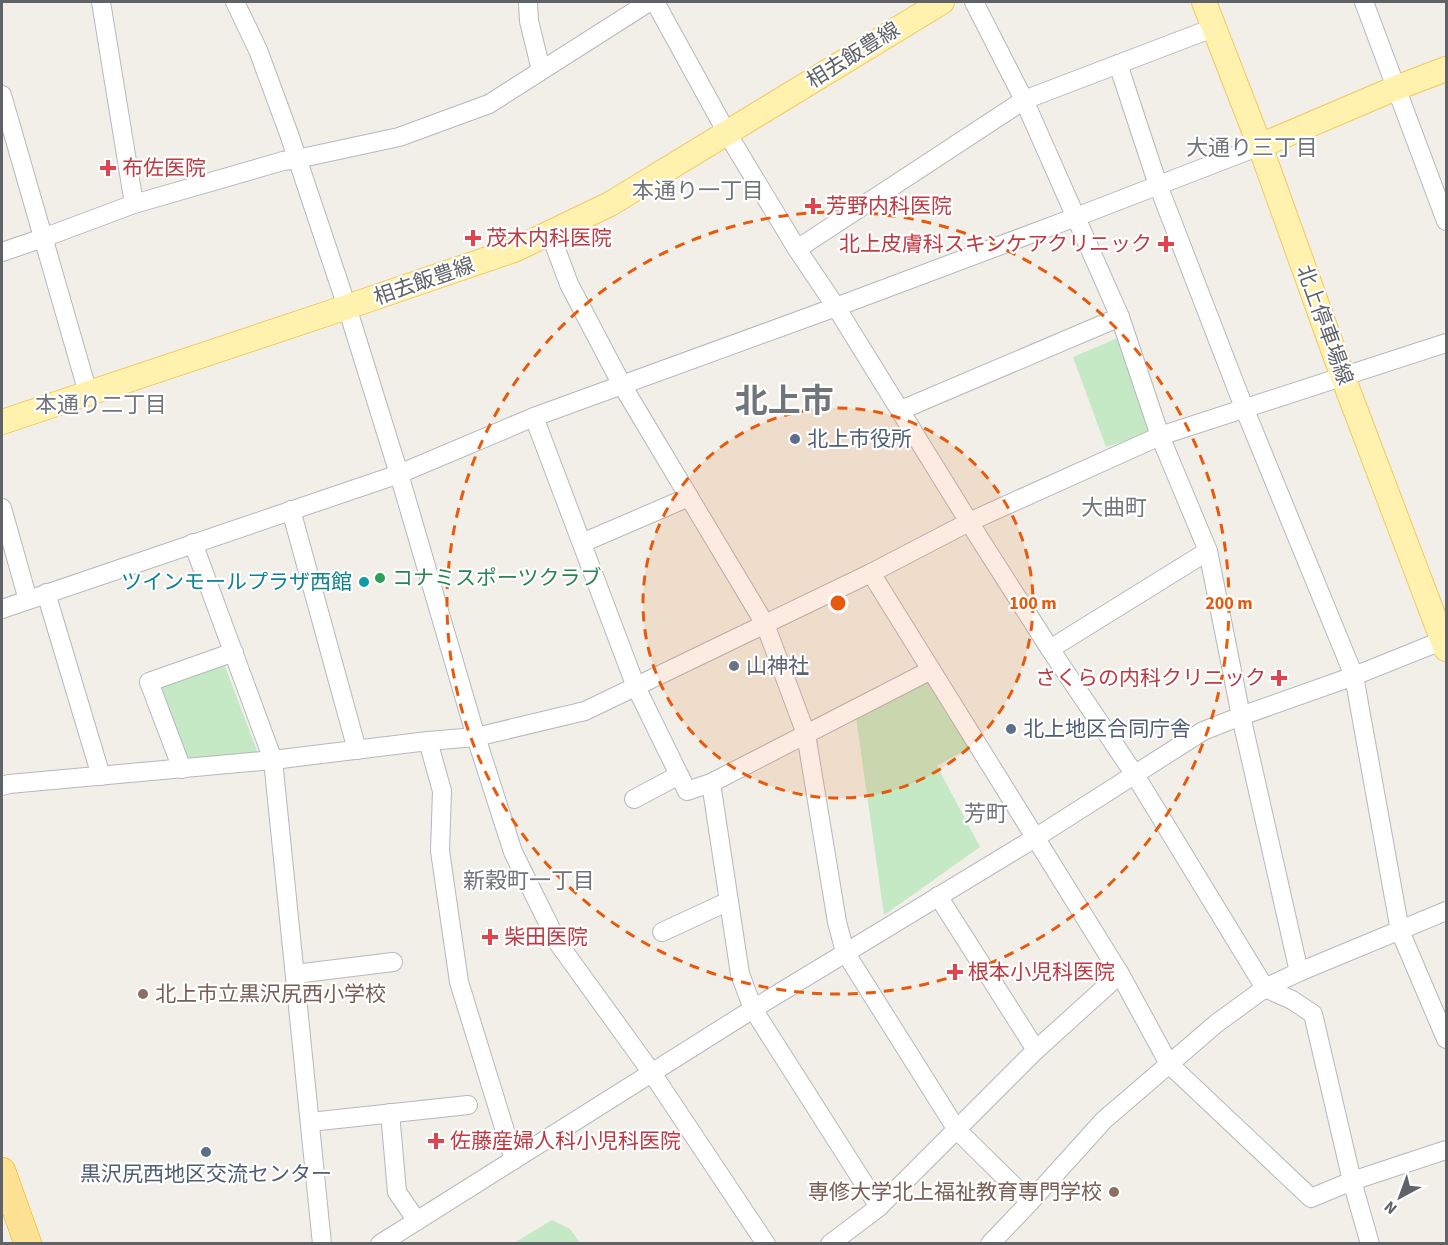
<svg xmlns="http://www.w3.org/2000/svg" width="1448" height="1245" font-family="'Source Sans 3','Noto Sans JP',sans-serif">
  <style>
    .green { fill: #c5e8c5 }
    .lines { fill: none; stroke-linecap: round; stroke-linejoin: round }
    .minor-casing { stroke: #b5b8bc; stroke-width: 20 }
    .major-casing { stroke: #f2c960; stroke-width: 26 }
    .highway-casing { stroke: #f9ab00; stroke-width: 28 }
    .minor { stroke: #fff; stroke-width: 18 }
    .major { stroke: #fff2af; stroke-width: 24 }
    .highway { stroke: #fde293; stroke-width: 27 }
    .ring { fill: none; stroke: #e8590c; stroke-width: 3; stroke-dasharray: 10 8 }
    .health-dot { fill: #e0444e; stroke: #fff; stroke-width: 2 }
    .service-dot { fill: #5c6f8a; stroke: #fff; stroke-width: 2 }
    .leisure-dot { fill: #2e9e5b; stroke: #fff; stroke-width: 2 }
    .culture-dot { fill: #0f9aa8; stroke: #fff; stroke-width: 2 }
    .worship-dot { fill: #6b7280; stroke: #fff; stroke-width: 2 }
    .education-dot { fill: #8d6e63; stroke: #fff; stroke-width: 2 }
    .labels { text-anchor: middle; stroke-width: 4.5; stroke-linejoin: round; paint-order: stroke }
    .street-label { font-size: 21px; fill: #5f6368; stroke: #fff }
    .health-label { font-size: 21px; fill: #be3a42; stroke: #fff; text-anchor: start }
    .service-label { font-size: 21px; fill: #4e5e75; stroke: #fff; text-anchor: start }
    .leisure-label { font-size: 21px; fill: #27864d; stroke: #fff; text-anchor: start }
    .culture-label { font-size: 21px; fill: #0d838f; stroke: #fff; text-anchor: end }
    .worship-label { font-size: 21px; fill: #5b616d; stroke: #fff; text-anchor: start }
    .education-label { font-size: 21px; fill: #785e54; stroke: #fff; text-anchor: start }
    .neighbourhood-label { font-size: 22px; fill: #70757a; stroke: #fff }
    .town-label { font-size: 33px; font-weight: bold; fill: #70757a; stroke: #fff }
    .centre { fill: #e8590c; stroke: #fff; stroke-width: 3 }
    .ring-label { font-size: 18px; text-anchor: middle; font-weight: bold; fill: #e8590c; stroke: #fff; stroke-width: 4.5; stroke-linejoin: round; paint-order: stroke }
  </style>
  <rect width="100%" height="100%" fill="#f1efe8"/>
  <g class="green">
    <polygon points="1118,338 1153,432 1106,447 1073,357"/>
    <polygon points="224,664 259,756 184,761 158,687"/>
    <polygon points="928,681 969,748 937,766 980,847 884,915 856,717"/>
    <polygon points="552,1220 570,1229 580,1243 514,1243"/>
  </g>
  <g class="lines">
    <defs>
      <g id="minor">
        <polyline points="101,2 134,204"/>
        <polyline points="235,2 258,50 289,134 347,307 399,474 476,737 513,852 558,943 652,1073 766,1244"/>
        <polyline points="528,2 529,21 541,70"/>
        <polyline points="655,2 727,133 797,249 836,307 969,522 1050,649 1135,775 1265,988 1292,1000 1313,1014 1352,1181 1370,1244"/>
        <polyline points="974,2 1024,100 1120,317 1160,436 1208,551 1241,716 1299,972"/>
        <polyline points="1364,2 1446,221"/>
        <polyline points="1118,64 1158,185 1245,410 1354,676 1400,931 1446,1039"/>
        <polyline points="2,95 88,393"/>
        <polyline points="550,233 569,284 622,385 765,624 806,734 837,922 845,952 957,1130 1030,1202"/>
        <polyline points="797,249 1024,100 1213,28"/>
        <polyline points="2,252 43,238 134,204 283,161 297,159 399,137 489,104 649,2"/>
        <polyline points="901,410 1120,317"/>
        <polyline points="534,417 636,687 687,791 711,783 931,670"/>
        <polyline points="2,508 28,600"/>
        <polyline points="291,510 357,750"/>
        <polyline points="193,543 273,760 322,1244"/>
        <polyline points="582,543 689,497"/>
        <polyline points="871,573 1120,974 1169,1064 1311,1198 1352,1181 1446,1150"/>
        <polyline points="46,593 101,776"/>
        <polyline points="2,609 399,474 534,417 836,307 1076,217 1260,146"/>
        <polyline points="1050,649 1208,551"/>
        <polyline points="428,741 442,791 440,851 459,982 514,1160"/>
        <polyline points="182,769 149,682 234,652"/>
        <polyline points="711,783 740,974 753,1009 879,1207"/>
        <polyline points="2,786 9,784 273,760 428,741 476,737 585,711 871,573 969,522 1160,436 1446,343"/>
        <polyline points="634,799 679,775"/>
        <polyline points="938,896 1036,1050"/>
        <polyline points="662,932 729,901"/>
        <polyline points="295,974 393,962"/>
        <polyline points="390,1113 397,1192 417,1221"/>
        <polyline points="310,1122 468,1105"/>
        <polyline points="380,1244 753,1009 1035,838 1203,731 1241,716 1354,676 1446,639"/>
        <polyline points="830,1244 879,1207 1036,1050 1120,974"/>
        <polyline points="990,1244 1030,1202 1104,1120 1217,1023 1265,988 1299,972 1446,911"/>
      </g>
      <g id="major">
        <polyline points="1204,2 1260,146 1343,377 1446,649"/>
        <polyline points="1260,146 1396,88 1446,69"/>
        <polyline points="2,422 347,307 514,250 610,204 942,2"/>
      </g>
      <polyline id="highway" points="2,1171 28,1244"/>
    </defs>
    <use href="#minor" class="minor-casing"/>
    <use href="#major" class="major-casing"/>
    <use href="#highway" class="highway-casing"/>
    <use href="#minor" class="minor"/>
    <use href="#major" class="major"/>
    <use href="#highway" class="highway"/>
  </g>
  <circle cx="838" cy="603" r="195" fill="#e8590c" fill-opacity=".12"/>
  <g class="ring">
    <circle cx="838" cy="603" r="195"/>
    <circle cx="838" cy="603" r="391"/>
  </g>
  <g class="health-dot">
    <path d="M105 159h6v6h6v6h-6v6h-6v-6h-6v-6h6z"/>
    <path d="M810 197h6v6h6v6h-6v6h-6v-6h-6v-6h6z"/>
    <path d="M470 229h6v6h6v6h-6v6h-6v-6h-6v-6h6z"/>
    <path d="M1163 235h6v6h6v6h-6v6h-6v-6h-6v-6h6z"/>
    <path d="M1276 669h6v6h6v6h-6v6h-6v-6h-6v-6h6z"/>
    <path d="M487 928h6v6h6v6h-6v6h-6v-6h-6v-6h6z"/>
    <path d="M952 963h6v6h6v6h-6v6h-6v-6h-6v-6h6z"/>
    <path d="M433 1132h6v6h6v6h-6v6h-6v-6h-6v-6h6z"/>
  </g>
  <g class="service-dot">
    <circle cx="795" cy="439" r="6"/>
    <circle cx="1011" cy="729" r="6"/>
    <circle cx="206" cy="1152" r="6"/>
  </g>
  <circle class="leisure-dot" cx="380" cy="578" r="6"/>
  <circle class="culture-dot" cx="364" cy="582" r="6"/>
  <circle class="worship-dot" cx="734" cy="666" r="6"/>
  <g class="education-dot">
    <circle cx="143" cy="994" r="6"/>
    <circle cx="1114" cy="1192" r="6"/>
  </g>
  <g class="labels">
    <g class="street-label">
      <text transform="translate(853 55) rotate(-32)" y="7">相去飯豊線</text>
      <text transform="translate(424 281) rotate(-19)" y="7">相去飯豊線</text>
      <text transform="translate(1325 325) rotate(70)" y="7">北上停車場線</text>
    </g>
    <g class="health-label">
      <text x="122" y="175">布佐医院</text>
      <text x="826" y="213">芳野内科医院</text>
      <text x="486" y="245">茂木内科医院</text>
      <text x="1152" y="251" text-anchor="end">北上皮膚科スキンケアクリニック</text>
      <text x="1266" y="685" text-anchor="end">さくらの内科クリニック</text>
      <text x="504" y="944">柴田医院</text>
      <text x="968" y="979">根本小児科医院</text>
      <text x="450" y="1148">佐藤産婦人科小児科医院</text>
    </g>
    <g class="service-label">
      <text x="807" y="446">北上市役所</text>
      <text x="1023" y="736">北上地区合同庁舎</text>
      <text x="206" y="1181" text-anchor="middle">黒沢尻西地区交流センター</text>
    </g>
    <g class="leisure-label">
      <text x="392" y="585">コナミスポーツクラブ</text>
    </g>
    <g class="culture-label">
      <text x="352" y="589">ツインモールプラザ西館</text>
    </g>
    <g class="worship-label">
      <text x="746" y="673">山神社</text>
    </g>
    <g class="education-label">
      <text x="155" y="1001">北上市立黒沢尻西小学校</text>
      <text x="1102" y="1199" text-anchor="end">専修大学北上福祉教育専門学校</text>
    </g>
    <g class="neighbourhood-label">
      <text x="1252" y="155">大通り三丁目</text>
      <text x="698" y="198">本通り一丁目</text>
      <text x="101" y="412">本通り二丁目</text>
      <text x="1114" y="515">大曲町</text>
      <text x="986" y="821">芳町</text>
      <text x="529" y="888">新穀町一丁目</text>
    </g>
    <g class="town-label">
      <text x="784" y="412">北上市</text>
    </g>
  </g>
  <circle cx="838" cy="603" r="9" class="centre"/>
  <g class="ring-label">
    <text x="1033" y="609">100 m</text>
    <text x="1229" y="609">200 m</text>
  </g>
  <rect width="1448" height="1245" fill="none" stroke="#5f6368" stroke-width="6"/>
  <g transform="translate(1400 1197) rotate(221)" stroke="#ffffff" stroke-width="4.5" paint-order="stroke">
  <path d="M0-4.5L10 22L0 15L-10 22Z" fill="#5f6368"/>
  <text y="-9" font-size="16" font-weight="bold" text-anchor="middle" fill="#5f6368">N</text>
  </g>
</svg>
